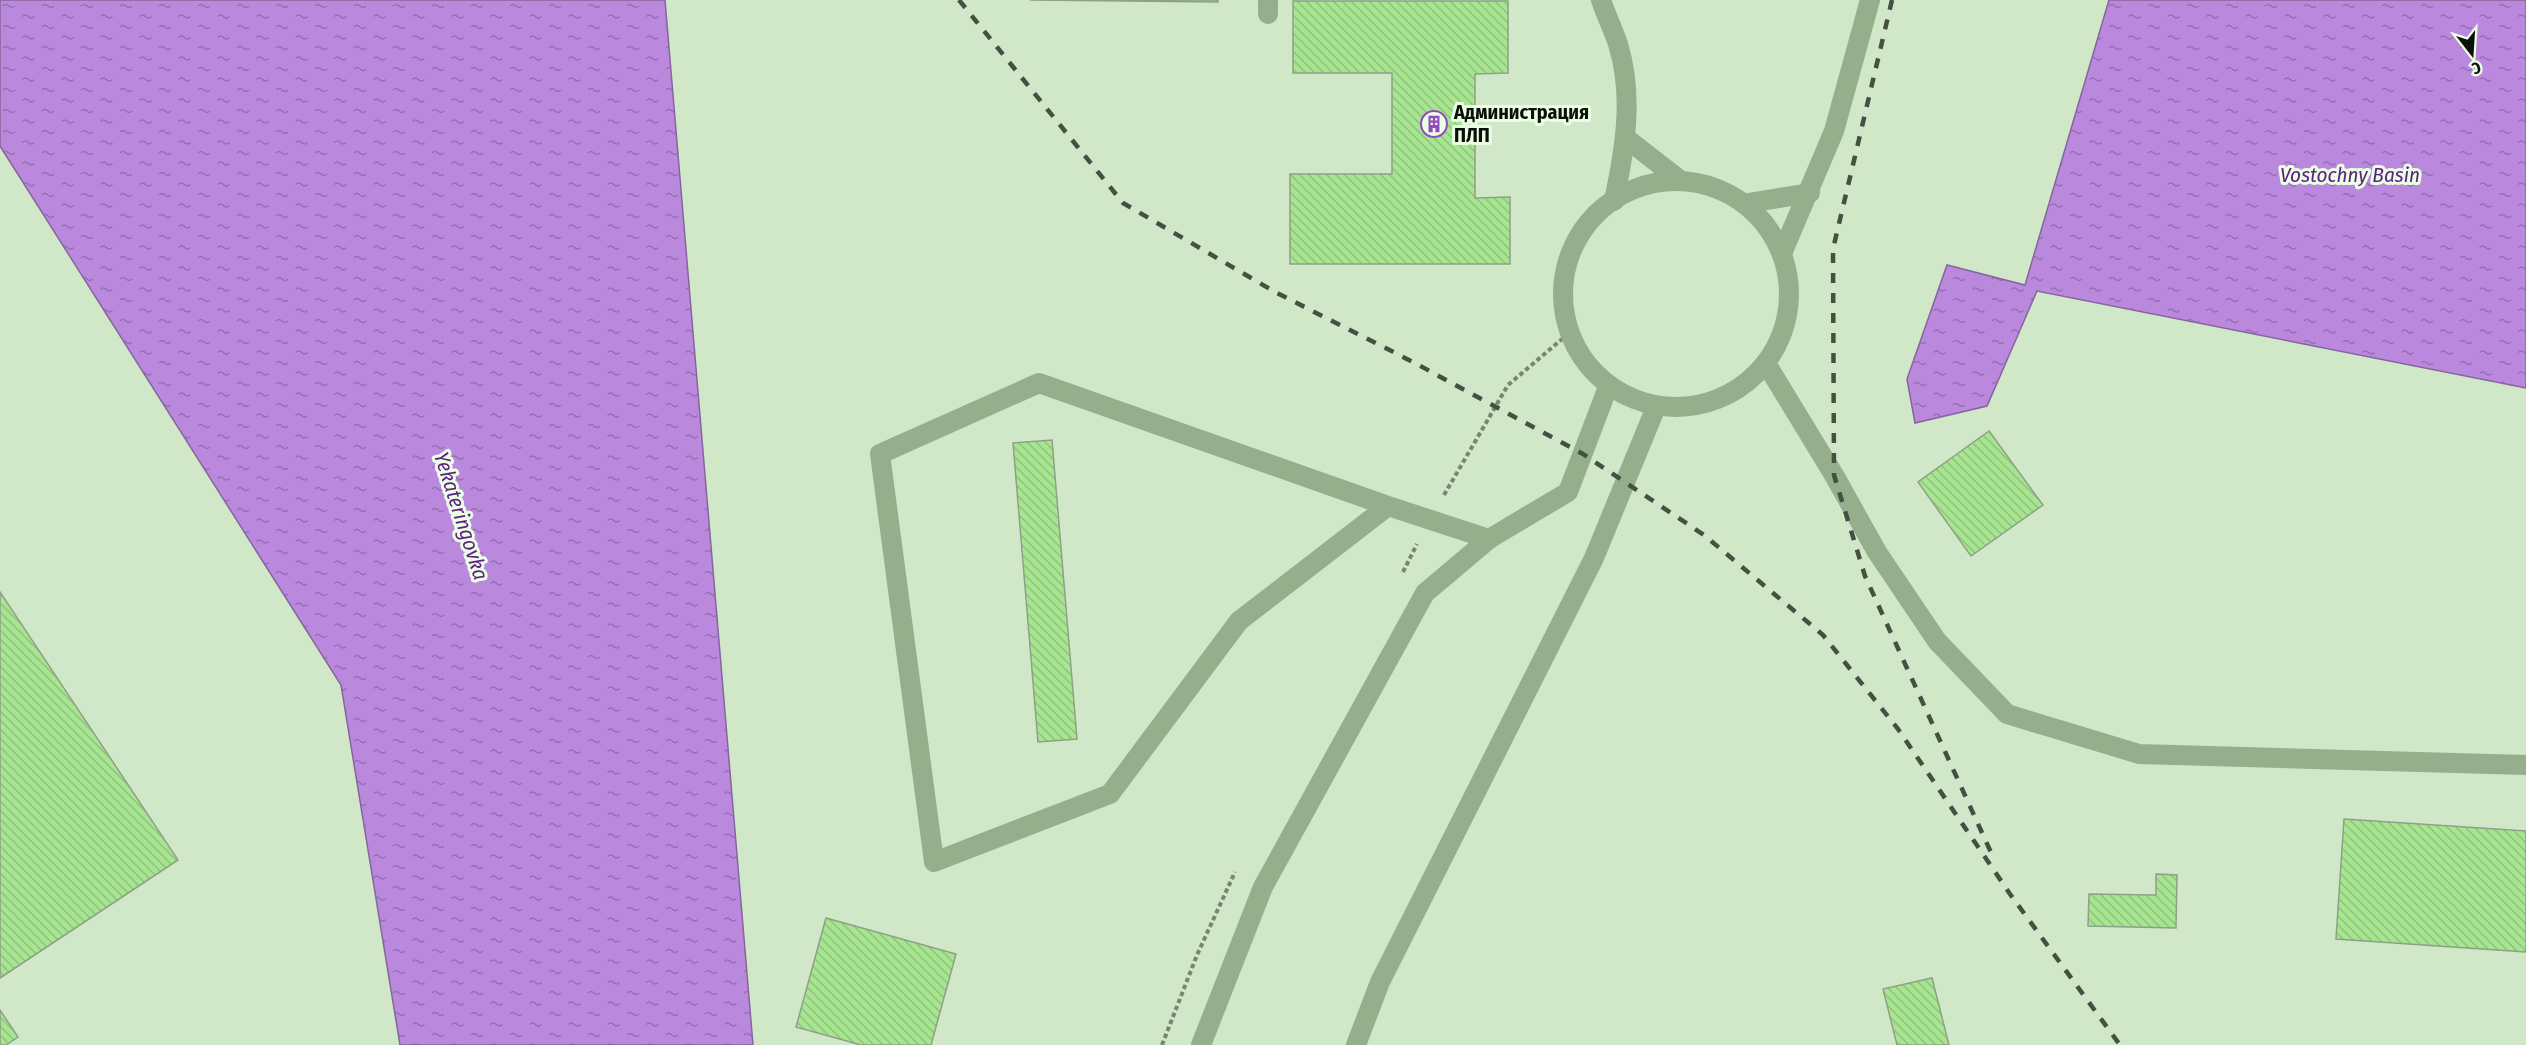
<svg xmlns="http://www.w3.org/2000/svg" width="2526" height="1045" font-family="'Fira Sans Condensed',sans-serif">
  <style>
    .built { fill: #d0e8c8 }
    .water { fill: url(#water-ripples); stroke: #85659d; stroke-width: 1.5 }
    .building { fill: url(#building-back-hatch); stroke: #8ea088; stroke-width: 1.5 }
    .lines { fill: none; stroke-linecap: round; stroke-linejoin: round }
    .path { stroke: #788474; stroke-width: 4; stroke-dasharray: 4.5 3; stroke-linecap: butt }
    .service { stroke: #95af8c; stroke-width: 20 }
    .rail { stroke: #454f42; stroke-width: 4.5; stroke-dasharray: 10 10; stroke-linecap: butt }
    .labels { text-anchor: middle; stroke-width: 6; stroke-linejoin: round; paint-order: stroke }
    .poi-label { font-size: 20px; font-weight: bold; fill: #0a1008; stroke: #eafee4; text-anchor: start }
    .water-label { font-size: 21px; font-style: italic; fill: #5f2083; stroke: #eafee4 }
  </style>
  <defs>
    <pattern id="water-ripples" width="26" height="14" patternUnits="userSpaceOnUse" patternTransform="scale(1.5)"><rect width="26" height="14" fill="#ba89dd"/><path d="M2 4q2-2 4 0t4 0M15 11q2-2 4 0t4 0" fill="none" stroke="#956fb1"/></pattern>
    <pattern id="building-back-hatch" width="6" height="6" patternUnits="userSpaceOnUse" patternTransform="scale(1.5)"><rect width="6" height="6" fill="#a7e591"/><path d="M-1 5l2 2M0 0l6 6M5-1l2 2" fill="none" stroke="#8ec37c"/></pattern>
  </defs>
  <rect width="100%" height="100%" fill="#ddf0d7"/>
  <g class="built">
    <polygon points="665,0 2109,0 2025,286 1915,423 1987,406 2037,291 2526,388 2526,1045 753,1045"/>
    <polygon points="0,146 341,685 400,1045 0,1045"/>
  </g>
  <g class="water">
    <polygon points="0,0 665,0 753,1045 400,1045 341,685 0,146"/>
    <polygon points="2109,0 2526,0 2526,388 2037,291 1987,406 1915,423 1907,379 1947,265 2025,285"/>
  </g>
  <g class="building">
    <polygon points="1030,0 1218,0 1218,2"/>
    <polygon points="1293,1 1508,1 1508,73 1475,74 1475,198 1510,197 1510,264 1290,264 1290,174 1392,174 1392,73 1293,73"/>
    <polygon points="1989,431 2043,505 1971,556 1918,482"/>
    <polygon points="1052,440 1077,739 1038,742 1013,443"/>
    <polygon points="0,592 178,860 0,978"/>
    <polygon points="2344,819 2526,831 2526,952 2336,939"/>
    <polygon points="2156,874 2177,875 2176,928 2088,926 2089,894 2156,895"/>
    <polygon points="826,918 956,954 931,1045 861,1045 796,1027"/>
    <polygon points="1932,978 1949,1045 1897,1045 1883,989"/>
    <polygon points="0,1010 18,1037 6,1045 0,1045"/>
  </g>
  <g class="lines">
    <g class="path">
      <polyline points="1444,495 1508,385 1568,334"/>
      <polyline points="1403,572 1417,544"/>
      <polyline points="1162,1045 1197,955 1235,872"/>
    </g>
    <g class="service">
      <path d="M1601,0C1606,15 1613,29 1618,44C1634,96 1625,148 1614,201"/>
      <polyline points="1268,14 1268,0"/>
      <polyline points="1627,139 1681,181"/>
      <circle cx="1676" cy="294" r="113"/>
      <polyline points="1748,203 1810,193"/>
      <polyline points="1783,251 1834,131 1870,0"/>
      <polyline points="1767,365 1834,475 1877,552 1937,641 2007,714 2139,754 2526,765"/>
      <polyline points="1388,506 1239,621 1110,794 934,862 880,454 1039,383 1388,506 1489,539"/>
      <polyline points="1201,1045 1263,887 1425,593 1489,539 1568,492 1608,387"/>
      <polyline points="1356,1045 1380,982 1594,558 1656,407"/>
    </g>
    <g class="rail">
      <polyline points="959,0 1123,203 1275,292 1413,362 1583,454 1704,535 1823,635 1898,729 2010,894 2120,1045"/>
      <polyline points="1892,0 1833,249 1834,475 1865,576 1994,859"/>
    </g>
  </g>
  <defs>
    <symbol id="building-ring" viewBox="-11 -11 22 22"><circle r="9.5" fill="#eafee4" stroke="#924bbf" stroke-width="1.5"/><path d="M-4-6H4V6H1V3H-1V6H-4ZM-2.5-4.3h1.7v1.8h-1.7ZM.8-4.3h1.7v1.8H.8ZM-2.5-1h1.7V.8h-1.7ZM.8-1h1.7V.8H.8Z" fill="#924bbf"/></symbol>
  </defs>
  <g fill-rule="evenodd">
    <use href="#building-ring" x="1419" y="109" width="30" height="30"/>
  </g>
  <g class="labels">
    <g class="poi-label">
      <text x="1454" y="119">Администрация<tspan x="1454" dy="23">ПЛП</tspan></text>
    </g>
    <g class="water-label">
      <text x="2350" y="182">Vostochny Basin</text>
      <text transform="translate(461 516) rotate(72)" y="7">Yekateringovka</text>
    </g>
  </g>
  <g transform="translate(2472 54) rotate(163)" stroke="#eafee4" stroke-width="4.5" paint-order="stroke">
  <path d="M0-4.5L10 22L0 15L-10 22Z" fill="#0a1008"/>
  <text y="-9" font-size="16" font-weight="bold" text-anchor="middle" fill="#0a1008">С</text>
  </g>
</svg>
